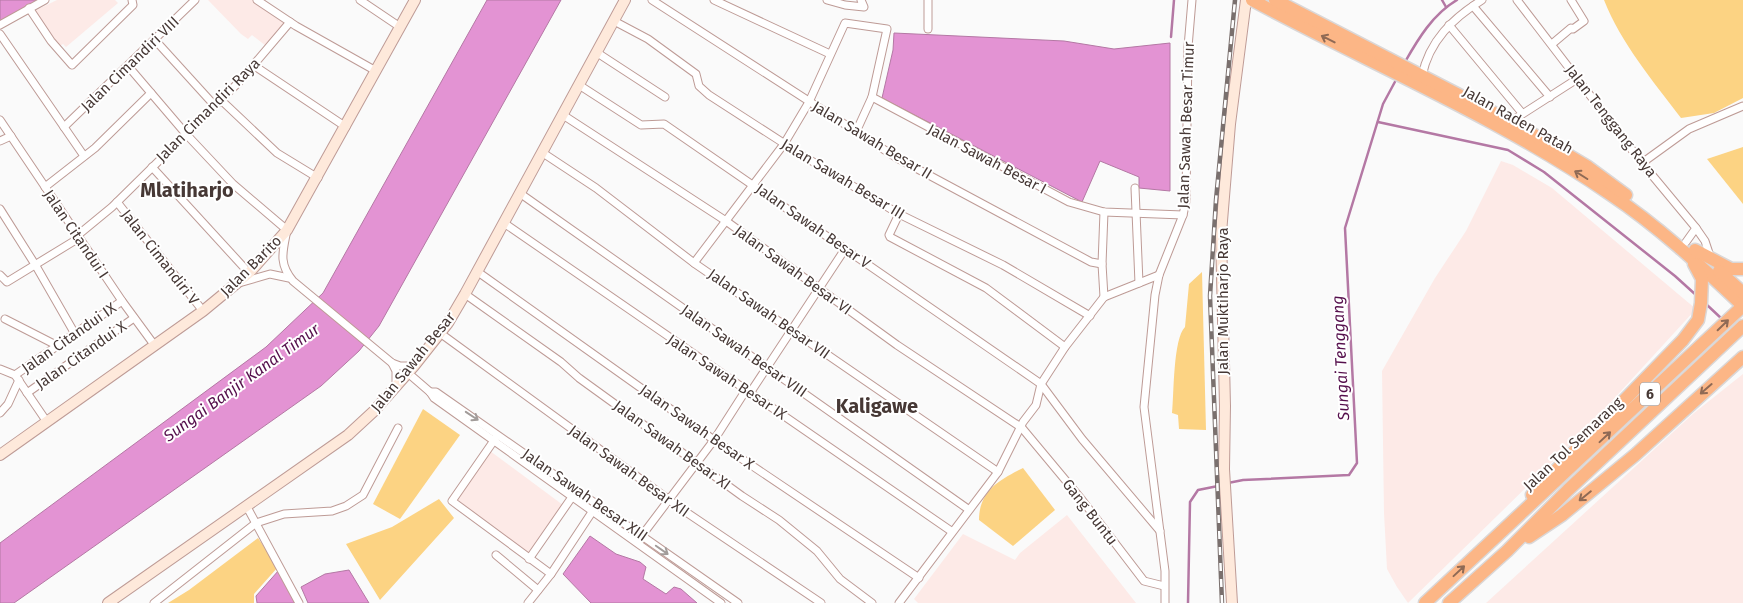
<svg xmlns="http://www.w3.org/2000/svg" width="1743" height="603" font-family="'Fira Sans',sans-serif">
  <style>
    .built { fill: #fdeae7 }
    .green { fill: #fcd383 }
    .water { fill: #e393d3; stroke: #b478a4 }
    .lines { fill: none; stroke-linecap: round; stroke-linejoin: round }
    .stream { stroke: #b478a4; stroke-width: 2.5 }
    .street-casing { stroke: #be9b96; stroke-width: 9 }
    .secondary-casing { stroke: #be9b96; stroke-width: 12 }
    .highway-casing { stroke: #dad7d7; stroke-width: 15 }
    .street { stroke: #fff; stroke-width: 7 }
    .secondary { stroke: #fee9db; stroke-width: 10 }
    .highway { stroke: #fcb686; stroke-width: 12 }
    .rail-casing { stroke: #7a706e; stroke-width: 4.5 }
    .rail { stroke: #fff; stroke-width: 2.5; stroke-dasharray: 8; stroke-linecap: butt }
    .oneway { stroke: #8f6a55 }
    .oneway2 { stroke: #a29c9a }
    .labels { text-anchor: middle; stroke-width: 4; stroke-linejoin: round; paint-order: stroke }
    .shield { fill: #fff; stroke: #7e7472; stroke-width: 1 }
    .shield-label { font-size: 14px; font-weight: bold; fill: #463835 }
    .street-label { font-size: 15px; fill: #463835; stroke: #fff }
    .water-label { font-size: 16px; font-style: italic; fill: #550f4c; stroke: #fff }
    .district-label { font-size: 20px; font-weight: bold; fill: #463835; stroke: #fff }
  </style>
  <rect width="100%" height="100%" fill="#fafafa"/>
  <g class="built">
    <polygon points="57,0 115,0 118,3 66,47 63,44 58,47 34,11"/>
    <polygon points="208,0 254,0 286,22 266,46 252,35 248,39 241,34"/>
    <polygon points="1501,161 1513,165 1552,188 1696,309 1589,426 1408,603 1397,587 1387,569 1384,513 1382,371 1435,278 1466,231"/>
    <polygon points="1743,374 1743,603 1486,603 1694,413"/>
    <polygon points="490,451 563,505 528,554 454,503"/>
    <polygon points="1067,515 1136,603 918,603 914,599 963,534 1015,560 1020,553"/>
  </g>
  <g class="green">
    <path d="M1604,0H1743V98L1714,113L1681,118C1653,81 1621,43 1604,0Z"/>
    <polygon points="1743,147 1743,204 1707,159"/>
    <path d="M1202,272L1206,430L1179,429L1178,415L1172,413C1174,394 1173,339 1185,327L1189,284Z"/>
    <polygon points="423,409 460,435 400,519 373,504"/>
    <path d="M1023,468L1055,510L1013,546L979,520C979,491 999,480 1023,468Z"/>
    <polygon points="439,499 454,518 380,600 346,544 392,527"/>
    <polygon points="258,538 278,567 254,594 254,603 168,603 189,590"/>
  </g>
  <g class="water">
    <polygon points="0,0 39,0 0,21"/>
    <polygon points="487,0 561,0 379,326 359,351 321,386 14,603 0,603 0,543 266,347 323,293"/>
    <polygon points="894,33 1064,41 1114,49 1170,43 1170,191 1139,188 1139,177 1100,161 1082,202 882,98 893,50"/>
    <polygon points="590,536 616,554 640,562 646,567 643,579 666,594 674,587 681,589 697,603 591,603 563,574"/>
    <polygon points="279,570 295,603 257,603 256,596"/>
    <polygon points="349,570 369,603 308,603 301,587 325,574"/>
  </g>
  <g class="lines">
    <g class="stream">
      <polyline points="1442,0 1446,7"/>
      <polyline points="1171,37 1174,0"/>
      <path d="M1405,62C1418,39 1433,14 1457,0"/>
      <polyline points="1378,122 1508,150 1544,172 1675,276 1696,295"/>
      <polyline points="1706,304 1722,319"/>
      <polyline points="1228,483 1243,480 1349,475 1357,463 1345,228 1383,104 1397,78"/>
      <polyline points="1188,603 1190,502 1198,490 1223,485"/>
    </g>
    <defs>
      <g id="street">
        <polyline points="257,0 296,26 376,71"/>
        <polyline points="360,0 400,27"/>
        <polyline points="652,0 897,158 1091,262 1102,264"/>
        <polyline points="714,0 830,54"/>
        <polyline points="827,0 845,5 864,7 861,0"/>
        <polyline points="1517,0 1642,163 1696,228 1686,242"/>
        <polyline points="1473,6 1550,97"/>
        <polyline points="29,8 51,41 72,65 133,5 132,0"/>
        <polyline points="614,21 648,39 696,74 699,86 709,95 805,157 899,214 1003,265 1090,316"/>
        <polyline points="0,25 45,0"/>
        <polyline points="1449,25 1522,113"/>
        <polyline points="928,29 928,0"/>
        <polyline points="0,34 84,156"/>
        <polyline points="155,40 215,106"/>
        <polyline points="1552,44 1571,28 1573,29 1584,21 1571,0"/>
        <polyline points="596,52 665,97"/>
        <polyline points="253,65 346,127"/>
        <path d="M128,66L186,134L233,184L287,230C283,251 278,263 293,281L392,363L400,366H414"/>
        <path d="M1422,76C1429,41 1453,18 1482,0"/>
        <polyline points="579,85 641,125 664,124 1041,384 1082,439 1160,531"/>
        <polyline points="872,97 1069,202 1104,212 1183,215"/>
        <polyline points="221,100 277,153 318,178"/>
        <polyline points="563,115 726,221 897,345 1022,428 1082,500 1144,581 1164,586"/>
        <polyline points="0,120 122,301 155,346"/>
        <polyline points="1510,122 1577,79"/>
        <polyline points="64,127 195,0"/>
        <polyline points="0,141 11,136"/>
        <polyline points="543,153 596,188 694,263 998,472"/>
        <polyline points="1642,163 1689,129 1743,106"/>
        <polyline points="152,167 249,273"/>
        <polyline points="45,187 95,148 151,93"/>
        <polyline points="1135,188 1139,283"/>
        <polyline points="521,194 968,509"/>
        <polyline points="117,202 203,311"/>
        <polyline points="0,209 36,266 75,334"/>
        <polyline points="1104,212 1102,264 1104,297"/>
        <polyline points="899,214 889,235 890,237 986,288 1065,347"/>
        <polyline points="504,223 951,531"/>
        <polyline points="1696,228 1705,241 1710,256"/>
        <polyline points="78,235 112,207 239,82 290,22"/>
        <polyline points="694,263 784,144 809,102 845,23 887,29 872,97 856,132"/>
        <polyline points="478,272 714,440 919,578"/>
        <polyline points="0,275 7,282 79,238"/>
        <polyline points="239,283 270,274 289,278"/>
        <polyline points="465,294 561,362 579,378 742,496 779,520 817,551 840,579 872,603"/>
        <polyline points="5,319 58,346"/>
        <polyline points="440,333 683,510 821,603"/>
        <polyline points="392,363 396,371 396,386"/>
        <polyline points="0,369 15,375 47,422"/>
        <polyline points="408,373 430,392 434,398 721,603"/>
        <polyline points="15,375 122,301"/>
        <polyline points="430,392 436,392 738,603"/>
        <polyline points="27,393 134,318"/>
        <polyline points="750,393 845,249"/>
        <polyline points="0,413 8,404 19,380"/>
        <polyline points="495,439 452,501 551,574"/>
        <polyline points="247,507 299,603"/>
        <polyline points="640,538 714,440 746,390"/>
        <polyline points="496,555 538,590"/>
        <polyline points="529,559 572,497"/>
        <polyline points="154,603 256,523 284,514 332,511 346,506 363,495 398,428"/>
        <polyline points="528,603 551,574 594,509"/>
        <polyline points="899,603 998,472 1023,422 1036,405 1041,384 1065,347 1104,297 1159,275"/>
        <polyline points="1165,603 1165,571 1144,407 1155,295 1159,275 1183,215 1186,201 1188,47 1192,0"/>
      </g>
      <g id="secondary">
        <polyline points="0,455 203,311 249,273 287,230 415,0"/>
        <polyline points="108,603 348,435 374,411 414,366 448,323 465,294 625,0"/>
        <polyline points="1232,603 1224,469 1225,406 1221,233 1230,124 1246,0"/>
      </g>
      <g id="highway">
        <path d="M1252,0C1371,64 1498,117 1610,194C1658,226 1701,266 1743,306"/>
        <polyline points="1275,0 1519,126 1588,167 1626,195"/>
        <polyline points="1695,250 1731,269 1743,269"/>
        <polyline points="1719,271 1743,293"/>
        <polyline points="1532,495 1683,340 1698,320 1701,303 1702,279 1694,264"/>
        <polyline points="1529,537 1562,515 1635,455 1743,357"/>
        <polyline points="1425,603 1743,306"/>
        <polyline points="1449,603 1507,551 1568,490 1743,326"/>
      </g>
    </defs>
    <use href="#street" class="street-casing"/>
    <use href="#secondary" class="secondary-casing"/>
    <use href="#highway" class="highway-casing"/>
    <use href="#street" class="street"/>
    <use href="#secondary" class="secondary"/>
    <use href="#highway" class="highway"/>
    <defs>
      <polyline id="rail" points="1222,603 1210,296 1216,200 1235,0"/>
    </defs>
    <use href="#rail" class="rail-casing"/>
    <use href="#rail" class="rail"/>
  </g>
  <defs><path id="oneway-shaft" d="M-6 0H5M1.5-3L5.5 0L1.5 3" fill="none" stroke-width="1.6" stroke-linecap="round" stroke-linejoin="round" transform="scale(1.25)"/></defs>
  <g class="oneway">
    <use href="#oneway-shaft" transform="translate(1328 39) rotate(-153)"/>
    <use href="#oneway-shaft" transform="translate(1581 175) rotate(-148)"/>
    <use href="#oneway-shaft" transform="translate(1723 325) rotate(-44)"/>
    <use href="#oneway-shaft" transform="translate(1706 389) rotate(139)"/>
    <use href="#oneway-shaft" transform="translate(1605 437) rotate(-43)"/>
    <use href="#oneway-shaft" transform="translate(1585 496) rotate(141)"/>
    <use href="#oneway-shaft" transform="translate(1459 571) rotate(-43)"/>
  </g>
  <g class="oneway2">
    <use href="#oneway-shaft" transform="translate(472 416) rotate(34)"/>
    <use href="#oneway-shaft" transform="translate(662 550) rotate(35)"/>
  </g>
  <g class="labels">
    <rect class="shield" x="1640" y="382.5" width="20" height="23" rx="4"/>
    <g class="shield-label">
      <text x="1650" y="399">6</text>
    </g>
    <g class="street-label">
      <text transform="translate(130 64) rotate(-44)" y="5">Jalan Cimandiri VIII</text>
      <text transform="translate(208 110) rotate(-45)" y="5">Jalan Cimandiri Raya</text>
      <text transform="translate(1518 120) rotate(29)" y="5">Jalan Raden Patah</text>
      <text transform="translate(1611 121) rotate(52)" y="5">Jalan Tenggang Raya</text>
      <text transform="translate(1186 125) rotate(-88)" y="5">Jalan Sawah Besar Timur</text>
      <text transform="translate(872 140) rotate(31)" y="5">Jalan Sawah Besar II</text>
      <text transform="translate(987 159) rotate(28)" y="5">Jalan Sawah Besar I</text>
      <text transform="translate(843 179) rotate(31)" y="5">Jalan Sawah Besar III</text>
      <text transform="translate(813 226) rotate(35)" y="5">Jalan Sawah Besar V</text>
      <text transform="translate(76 234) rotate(56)" y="5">Jalan Citandui I</text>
      <text transform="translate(160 257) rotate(52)" y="5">Jalan Cimandiri V</text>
      <text transform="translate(251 266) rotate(-45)" y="5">Jalan Barito</text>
      <text transform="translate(793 270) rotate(36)" y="5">Jalan Sawah Besar VI</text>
      <text transform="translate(1223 301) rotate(-90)" y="5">Jalan Muktiharjo Raya</text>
      <text transform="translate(769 314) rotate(35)" y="5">Jalan Sawah Besar VII</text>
      <text transform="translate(69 338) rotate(-35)" y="5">Jalan Citandui IX</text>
      <text transform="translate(744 351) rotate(35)" y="5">Jalan Sawah Besar VIII</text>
      <text transform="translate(81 355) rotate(-35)" y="5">Jalan Citandui X</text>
      <text transform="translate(413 362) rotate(-51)" y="5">Jalan Sawah Besar</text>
      <text transform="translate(727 377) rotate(34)" y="5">Jalan Sawah Besar IX</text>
      <text transform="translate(697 427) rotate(35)" y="5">Jalan Sawah Besar X</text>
      <text transform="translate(1573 444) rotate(-43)" y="5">Jalan Tol Semarang</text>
      <text transform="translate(672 445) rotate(36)" y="5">Jalan Sawah Besar XI</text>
      <text transform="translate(629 471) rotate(36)" y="5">Jalan Sawah Besar XII</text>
      <text transform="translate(585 495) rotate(35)" y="5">Jalan Sawah Besar XIII</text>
      <text transform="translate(1090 512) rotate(52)" y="5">Gang Buntu</text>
    </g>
    <g class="water-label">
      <text transform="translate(1340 358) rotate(-93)" y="6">Sungai Tenggang</text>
      <text transform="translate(241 382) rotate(-36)" y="6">Sungai Banjir Kanal Timur</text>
    </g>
    <g class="district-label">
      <text x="187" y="197">Mlatiharjo</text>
      <text x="877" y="413">Kaligawe</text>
    </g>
  </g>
</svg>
